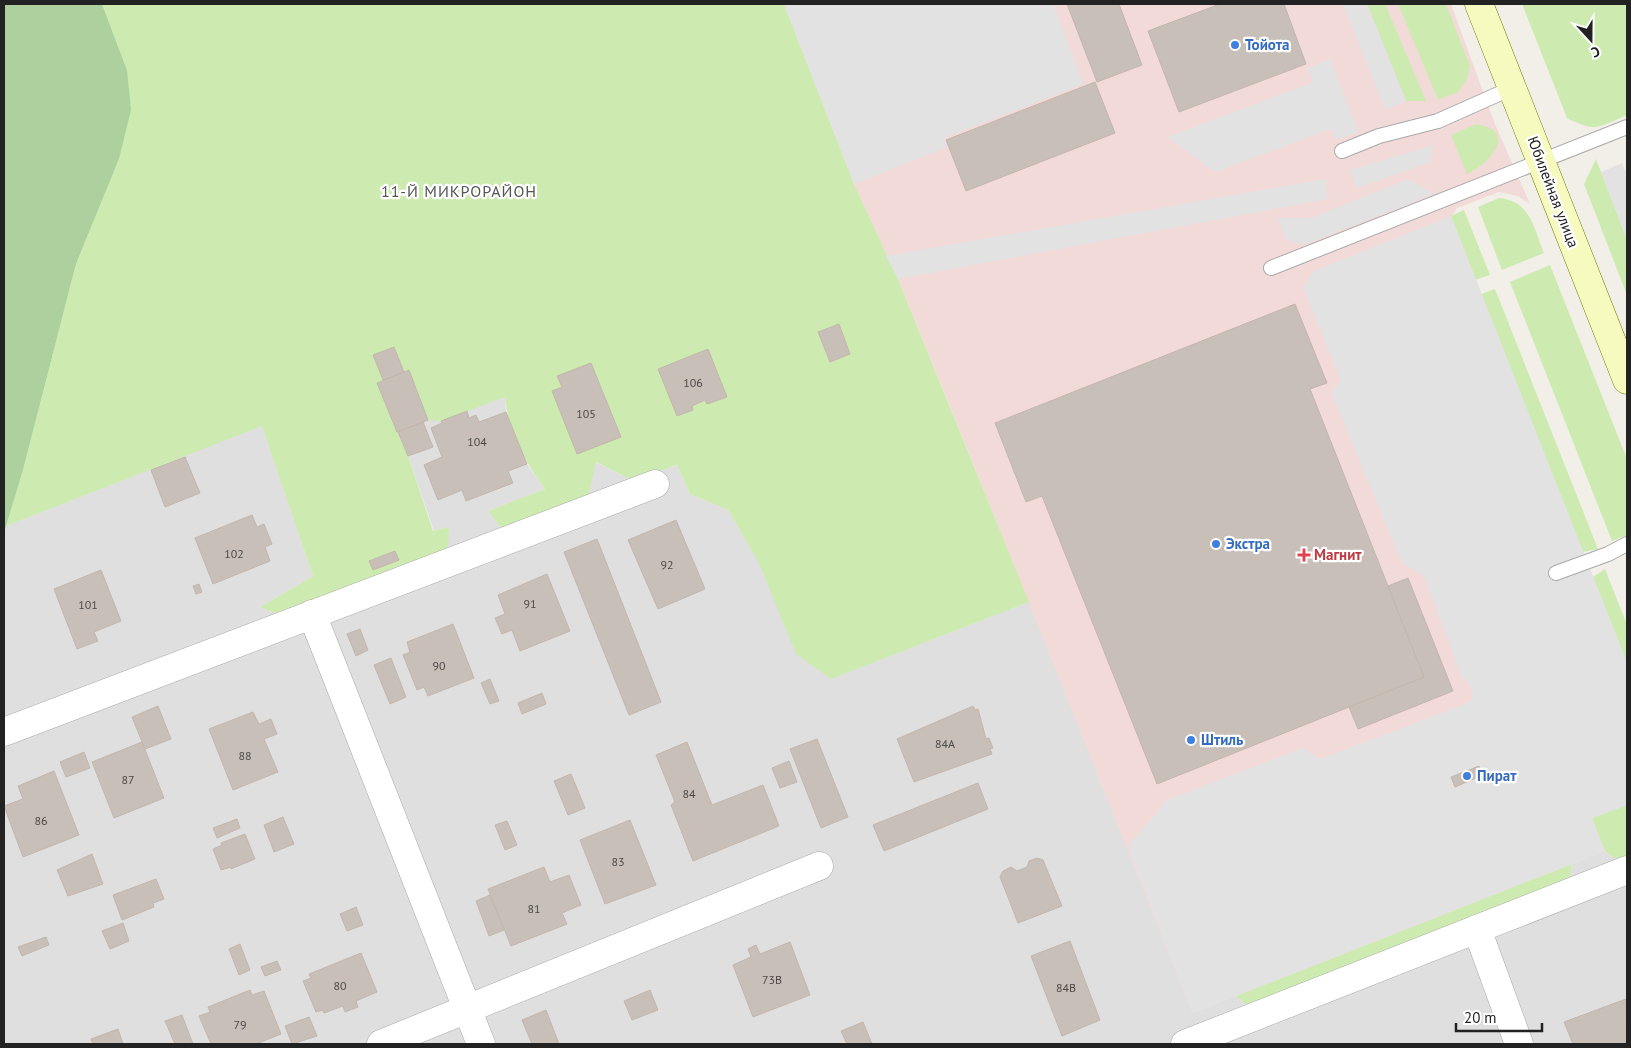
<svg xmlns="http://www.w3.org/2000/svg" width="1631" height="1048" font-family="'PT Sans',sans-serif">
  <style>
    .residential { fill: #e0dfdf }
    .commercial { fill: #f2dad9 }
    .grass { fill: #cdebb0 }
    .forest { fill: #add19e }
    .parking { fill: #e2e2e2 }
    .building { fill: #c7bfb8; stroke: #c4b6ab }
    .lines { fill: none; stroke-linecap: round; stroke-linejoin: round }
    .service-casing { stroke: #a9a9a9; stroke-width: 16 }
    .minor-casing { stroke: #a9a9a9; stroke-width: 29 }
    .secondary-casing { stroke: #707d05; stroke-width: 29 }
    .service { stroke: #fff; stroke-width: 14 }
    .minor { stroke: #fff; stroke-width: 28 }
    .secondary { stroke: #f7fabf; stroke-width: 28 }
    .shop-dot { fill: #3f7fe0; stroke: #fff; stroke-width: 2 }
    .health-dot { fill: #e0444e; stroke: #fff; stroke-width: 2 }
    .labels { text-anchor: middle; stroke-width: 4.5; stroke-linejoin: round; paint-order: stroke }
    .number-label { font-size: 12px; fill: #4b4948 }
    .shop-label { font-size: 15px; font-weight: bold; fill: #366cbe; stroke: #fff; text-anchor: start }
    .street-label { font-size: 15px; fill: #222; stroke: #fff }
    .health-label { font-size: 15px; font-weight: bold; fill: #be3a42; stroke: #fff; text-anchor: start }
    .neighbourhood-label { font-size: 16px; letter-spacing: 1px; fill: #555; stroke: #fff }
  </style>
  <rect width="100%" height="100%" fill="#f2efe9"/>
  <polygon class="residential" points="394,347 404,371 409,370 441,421 505,396 506,412 527,464 545,489 488,511 501,528 595,462 632,480 677,465 690,494 728,510 830,679 1029,602 1193,1013 1236,996 1249,1007 1569,882 1572,864 1605,851 1611,857 1627,857 1627,1044 4,1044 4,533 6,526 262,425 313,576 260,607 449,528 434,531 408,456 377,383 383,380 373,355"/>
  <polygon class="commercial" points="784,4 1451,4 1495,124 1530,204 1518,196 1499,192 1457,208 1451,217 1627,663 1627,805 1592,818 1605,851 1193,1013 962,436 898,279 854,184"/>
  <g class="grass">
    <path d="M102,4H784L854,184L898,279L1029,602L831,679L796,654L758,561L728,510L690,494L677,465L632,480L596,462L588,497L501,528L488,511L545,489C525,462 508,430 505,397L441,421L428,420L409,371L404,372L394,347L374,355L383,380L377,383L408,456L433,531L449,527L448,551L280,615L260,607L313,576L262,426L6,526L23,470L76,264L119,159L127,70Z"/>
    <polygon points="1367,4 1385,4 1426,101 1406,101"/>
    <polygon points="1398,4 1446,4 1470,66 1466,81 1458,92 1438,100"/>
    <path d="M1522,4H1627V115C1599,127 1596,133 1567,118Z"/>
    <path d="M1476,124C1519,131 1490,164 1467,174L1451,135Z"/>
    <polygon points="1596,159 1627,239 1627,295 1584,184"/>
    <path d="M1499,198C1531,201 1533,227 1544,253L1502,270L1478,207Z"/>
    <polygon points="1464,210 1490,275 1475,280 1451,216"/>
    <polygon points="1550,265 1627,459 1627,535 1612,541 1510,282"/>
    <polygon points="1495,289 1598,549 1583,552 1481,294"/>
    <polygon points="1605,569 1627,625 1627,663 1593,577"/>
    <path d="M1627,805V857C1604,866 1598,835 1592,818Z"/>
    <polygon points="1572,864 1569,882 1249,1007 1236,996"/>
  </g>
  <polygon class="forest" points="4,4 102,4 127,70 131,110 119,159 76,264 23,470 4,533"/>
  <g class="parking">
    <polygon points="784,4 1053,4 1083,84 944,138 947,147 854,184"/>
    <polygon points="1343,4 1367,4 1406,101 1385,109"/>
    <polygon points="1330,59 1358,132 1336,140 1331,129 1215,172 1167,137 1313,82 1308,68"/>
    <polygon points="1433,145 1430,162 1357,188 1350,170"/>
    <polygon points="1622,163 1627,175 1627,239 1601,172"/>
    <polygon points="1325,179 1328,199 898,279 886,256"/>
    <polygon points="1408,179 1434,194 1303,245 1286,239 1277,218 1311,218"/>
    <polygon points="1451,216 1627,663 1627,805 1592,818 1605,851 1193,1013 1128,846 1167,800 1303,748 1320,759 1465,704 1472,699 1473,693 1469,683 1462,677 1424,576 1402,563 1331,392 1341,380 1303,287 1314,271"/>
  </g>
  <g class="building">
    <polygon points="1067,4 1119,4 1142,65 1097,82"/>
    <polygon points="1220,4 1284,4 1306,64 1179,112 1148,31"/>
    <polygon points="1095,82 1115,133 966,191 946,140"/>
    <polygon points="1295,304 1327,383 1310,389 1424,677 1157,784 1042,496 1026,502 995,423"/>
    <polygon points="839,324 850,354 830,362 818,332"/>
    <polygon points="394,347 404,372 383,380 373,355"/>
    <polygon points="708,349 727,397 707,404 705,400 692,406 693,410 677,416 658,369"/>
    <polygon points="591,363 621,437 577,454 552,391 562,387 557,376"/>
    <polygon points="409,370 428,420 397,432 377,383"/>
    <polygon points="467,411 469,418 476,415 479,422 506,412 527,464 508,471 513,483 466,501 462,490 438,500 424,465 442,457 431,428 442,423 441,421"/>
    <polygon points="423,422 433,447 408,456 398,432"/>
    <polygon points="185,457 200,493 165,507 151,470"/>
    <polygon points="252,515 257,527 264,524 272,544 265,547 270,561 213,584 195,538"/>
    <polygon points="676,520 705,589 658,609 628,540"/>
    <polygon points="597,539 661,702 629,715 564,552"/>
    <polygon points="395,551 399,560 373,570 369,561"/>
    <polygon points="101,570 121,621 94,632 98,641 77,649 54,589"/>
    <polygon points="547,574 570,631 520,651 512,630 502,634 495,618 505,614 498,595"/>
    <polygon points="1408,578 1453,691 1358,729 1349,707 1424,677 1388,586"/>
    <polygon points="199,584 202,592 196,594 193,586"/>
    <polygon points="453,624 474,678 428,696 424,687 417,690 403,655 410,652 407,642"/>
    <polygon points="360,629 368,650 356,656 347,634"/>
    <polygon points="391,658 406,697 390,704 374,665"/>
    <polygon points="490,679 499,701 490,704 481,683"/>
    <polygon points="542,693 546,704 522,714 518,703"/>
    <polygon points="158,706 171,739 145,749 132,717"/>
    <polygon points="973,706 975,710 978,709 986,739 989,738 993,748 990,749 992,754 914,782 897,739"/>
    <polygon points="253,712 259,724 271,719 277,734 264,739 278,772 233,790 209,729"/>
    <polygon points="817,739 848,817 821,828 790,749"/>
    <polygon points="142,742 164,798 114,818 92,762"/>
    <polygon points="687,742 712,805 763,785 779,826 693,861 671,805 675,802 656,755"/>
    <polygon points="84,752 90,768 66,777 60,762"/>
    <polygon points="789,761 797,782 780,788 772,768"/>
    <polygon points="1479,766 1483,775 1455,787 1451,777"/>
    <polygon points="54,771 79,835 23,857 4,806 23,799 18,786"/>
    <polygon points="571,774 585,808 568,815 554,781"/>
    <polygon points="978,783 988,809 884,851 873,825"/>
    <polygon points="283,817 294,844 274,852 264,825"/>
    <polygon points="237,819 240,828 217,838 213,828"/>
    <polygon points="630,820 656,885 605,904 580,840"/>
    <polygon points="507,821 517,845 505,850 495,825"/>
    <polygon points="245,834 255,859 231,869 231,867 221,870 213,849 222,845 221,843"/>
    <polygon points="92,854 103,884 68,896 57,870"/>
    <polygon points="1037,858 1043,860 1062,906 1018,923 1000,877 1003,871 1011,867 1017,871 1027,867 1029,861"/>
    <polygon points="544,867 550,882 569,875 581,905 562,913 567,924 511,946 488,889"/>
    <polygon points="156,879 164,899 153,903 154,907 122,920 113,895"/>
    <polygon points="490,895 504,930 489,936 476,901"/>
    <polygon points="356,907 363,925 347,931 340,914"/>
    <polygon points="123,923 129,941 110,949 102,931"/>
    <polygon points="46,937 49,945 22,956 18,947"/>
    <polygon points="1070,941 1100,1020 1062,1036 1031,956"/>
    <polygon points="790,942 810,995 753,1017 733,965 751,957 748,949 756,945 760,954"/>
    <polygon points="240,944 250,970 239,975 229,949"/>
    <polygon points="361,953 377,992 356,1001 358,1007 345,1012 343,1006 324,1013 323,1010 316,1012 303,981 311,978 309,974"/>
    <polygon points="277,961 281,970 265,976 261,967"/>
    <polygon points="250,990 252,995 264,991 281,1034 256,1044 211,1044 199,1016 210,1012 208,1007"/>
    <polygon points="650,990 658,1010 632,1020 624,1001"/>
    <polygon points="1626,999 1627,1042 1621,1044 1573,1044 1564,1022"/>
    <polygon points="546,1010 559,1044 532,1044 522,1020"/>
    <polygon points="182,1015 193,1044 175,1044 165,1021"/>
    <polygon points="309,1017 317,1036 292,1044 285,1026"/>
    <polygon points="863,1022 872,1044 847,1044 841,1031"/>
    <polygon points="118,1029 123,1044 128,1044 93,1044 91,1039"/>
  </g>
  <g class="lines">
    <defs>
      <g id="service">
        <polyline points="1342,151 1379,136 1438,121 1512,88"/>
        <polyline points="1271,268 1627,127"/>
        <polyline points="1556,573 1608,554 1627,544"/>
      </g>
      <g id="minor">
        <polyline points="312,614 481,1044"/>
        <polyline points="4,732 655,484"/>
        <polyline points="1477,929 1519,1044"/>
        <polyline points="381,1044 819,866"/>
        <polyline points="1185,1044 1627,870"/>
      </g>
      <polyline id="secondary" points="1479,4 1627,380"/>
    </defs>
    <use href="#service" class="service-casing"/>
    <use href="#minor" class="minor-casing"/>
    <use href="#secondary" class="secondary-casing"/>
    <use href="#service" class="service"/>
    <use href="#minor" class="minor"/>
    <use href="#secondary" class="secondary"/>
  </g>
  <g class="shop-dot">
    <circle cx="1235" cy="45" r="5"/>
    <circle cx="1216" cy="544" r="5"/>
    <circle cx="1191" cy="740" r="5"/>
    <circle cx="1467" cy="776" r="5"/>
  </g>
  <path class="health-dot" d="M1301.5 547.5h5v5h5v5h-5v5h-5v-5h-5v-5h5z"/>
  <g class="labels">
    <g class="number-label">
      <text x="693" y="387">106</text>
      <text x="586" y="418">105</text>
      <text x="477" y="446">104</text>
      <text x="234" y="558">102</text>
      <text x="667" y="569">92</text>
      <text x="530" y="608">91</text>
      <text x="88" y="609">101</text>
      <text x="439" y="670">90</text>
      <text x="945" y="748">84А</text>
      <text x="245" y="760">88</text>
      <text x="128" y="784">87</text>
      <text x="689" y="798">84</text>
      <text x="41" y="825">86</text>
      <text x="618" y="866">83</text>
      <text x="534" y="913">81</text>
      <text x="772" y="984">73В</text>
      <text x="340" y="990">80</text>
      <text x="1066" y="992">84В</text>
      <text x="240" y="1029">79</text>
    </g>
    <g class="shop-label">
      <text x="1245" y="50">Тойота</text>
      <text x="1226" y="549">Экстра</text>
      <text x="1201" y="745">Штиль</text>
      <text x="1477" y="781">Пират</text>
    </g>
    <g class="street-label">
      <text transform="translate(1553 192) rotate(69)" y="5">Юбилейная улица</text>
    </g>
    <g class="health-label">
      <text x="1314" y="560">Магнит</text>
    </g>
    <g class="neighbourhood-label">
      <text x="459" y="197">11-Й МИКРОРАЙОН</text>
    </g>
  </g>
  <rect width="1631" height="1048" fill="none" stroke="#222222" stroke-width="10"/>
  <g transform="translate(1591 40) rotate(159)" stroke="#ffffff" stroke-width="4" paint-order="stroke">
  <path d="M0-4L9 19L0 12L-9 19Z" fill="#222222"/>
  <text y="-8" font-size="14" font-weight="bold" text-anchor="middle" fill="#222222">С</text>
  </g>
  <path d="M1456 1023v8h86v-8" fill="none" stroke="#222222" stroke-width="2.5"/>
  <text x="1464" y="1023" font-size="15" fill="#222222" stroke="#ffffff" stroke-width="4" paint-order="stroke">20 m</text>
</svg>
